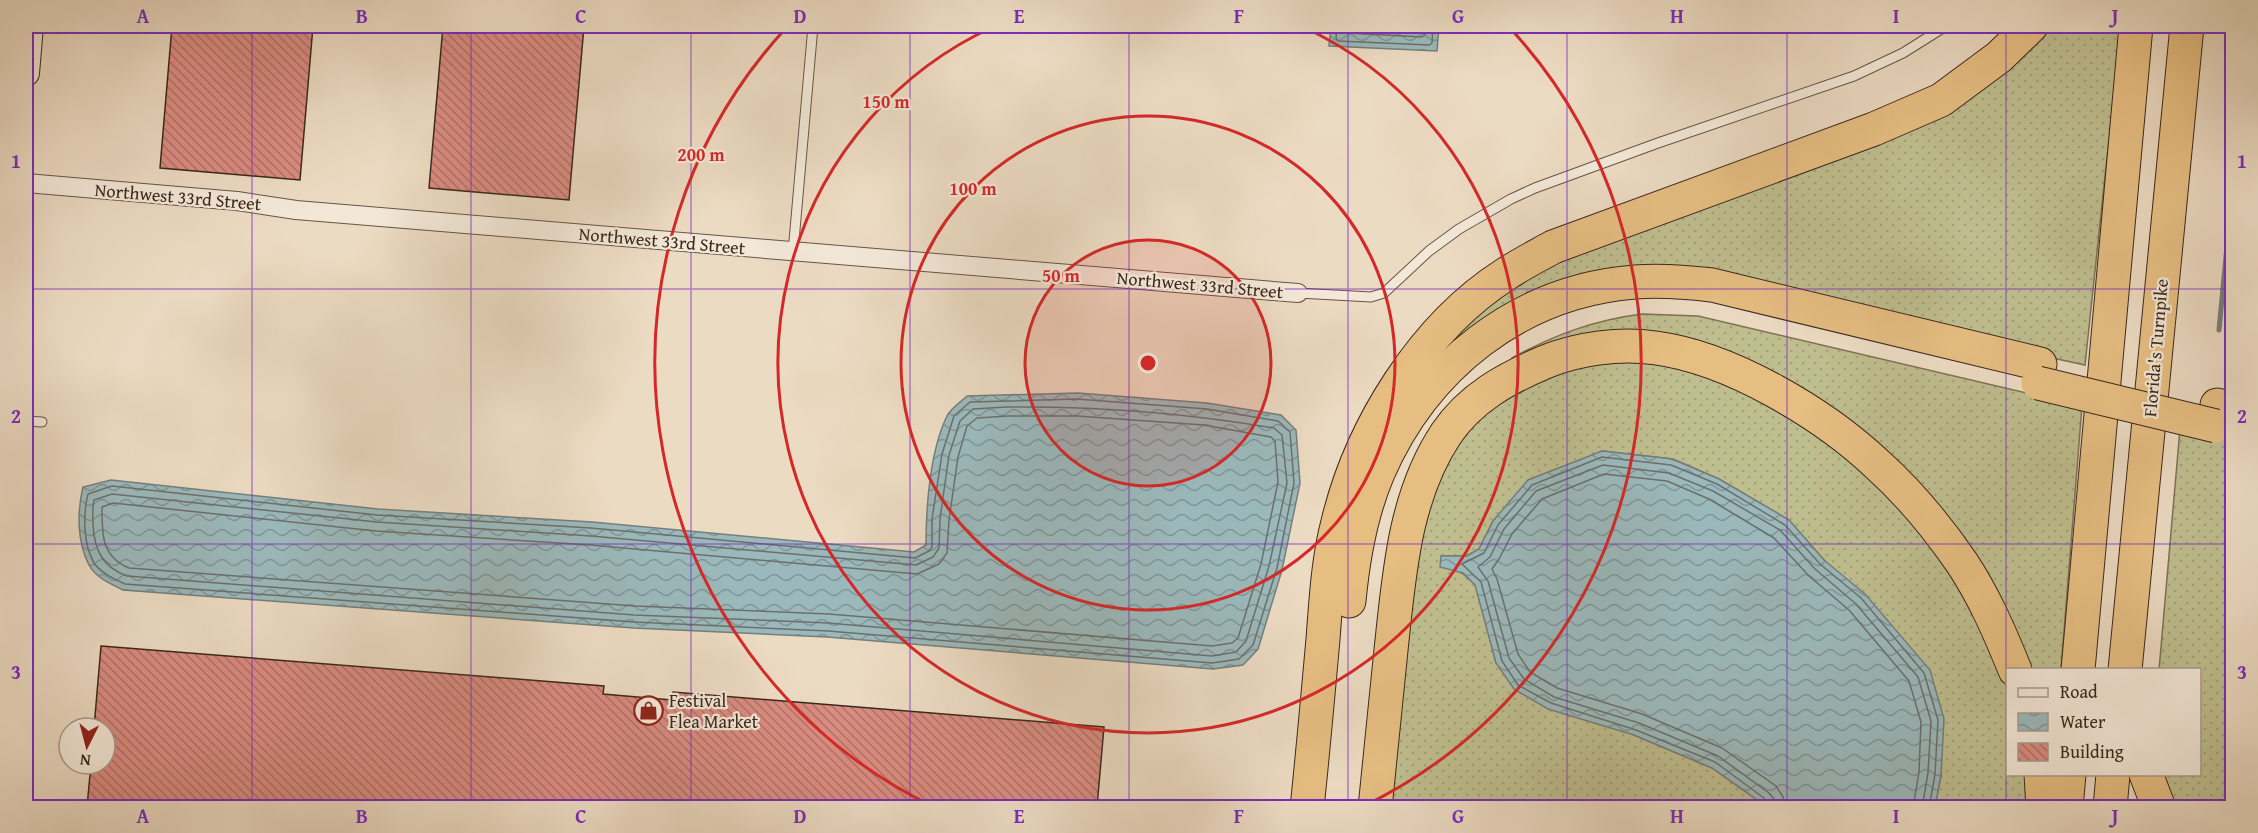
<svg xmlns="http://www.w3.org/2000/svg" width="2258" height="833" font-family="'Gentium Book Plus',serif">
  <style>
    .grass { fill: url(#grass-dots); stroke: #7d7356; stroke-width: 1.5 }
    .water { fill: url(#water-waves); stroke: #757f7c; stroke-width: 1.5 }
    .lines { fill: none; stroke-linecap: round; stroke-linejoin: round }
    .shore { stroke: #6b706c; stroke-width: 1.5 }
    .stream { stroke: #757f7c; stroke-width: 5 }
    .building { fill: url(#building-back-hatch); stroke: #3b281c; stroke-width: 1.5 }
    .lane-casing { stroke: #675546; stroke-width: 11 }
    .street-casing { stroke: #675546; stroke-width: 20 }
    .secondary-casing { stroke: #3b281c; stroke-width: 28 }
    .highway-casing { stroke: #3b281c; stroke-width: 35 }
    .lane { stroke: #f3e8d8; stroke-width: 9 }
    .street { stroke: #f3e8d8; stroke-width: 18 }
    .secondary { stroke: #f3e8d8; stroke-width: 26 }
    .highway { stroke: #e6be82; stroke-width: 33 }
    .highway-bridge-casing { stroke: #3b281c; stroke-width: 35; stroke-linecap: butt }
    .highway-bridge { stroke: #e6be82; stroke-width: 33 }
    .grid { fill: none; stroke: #7b2cbf; stroke-width: 1.5; stroke-opacity: 0.55 }
    .ring { fill: none; stroke: #d62828; stroke-width: 3 }
    .labels { text-anchor: middle; stroke-width: 4.5; stroke-linejoin: round; paint-order: stroke }
    .street-label { font-size: 18px; fill: #3b281c; stroke: #f3e8d8 }
    .poi-label { font-size: 18px; fill: #3b281c; stroke: #f3e8d8; text-anchor: start }
    .centre { fill: #d62828; stroke: #f3e8d8; stroke-width: 3 }
    .ring-label { font-size: 18px; text-anchor: middle; font-weight: bold; fill: #d62828; stroke: #f3e8d8; stroke-width: 4.5; stroke-linejoin: round; paint-order: stroke }
    .neatline { fill: none; stroke: #7b2cbf; stroke-width: 2 }
    .grid-label { font-size: 20px; text-anchor: middle; font-weight: bold; fill: #7b2cbf }
  </style>
  <defs>
    <pattern id="grass-dots" width="8" height="8" patternUnits="userSpaceOnUse" patternTransform="scale(1.5)"><rect width="8" height="8" fill="#bfbe8f"/><path d="M2 2h.1M6 6h.1" fill="none" stroke="#a5a37b" stroke-width="1.8" stroke-linecap="round"/></pattern>
    <pattern id="water-waves" width="16" height="10" patternUnits="userSpaceOnUse" patternTransform="scale(1.5)"><rect width="16" height="10" fill="#9bb9bc"/><path d="M0 5q4-4 8 0t8 0" fill="none" stroke="#809698"/></pattern>
    <pattern id="building-back-hatch" width="6" height="6" patternUnits="userSpaceOnUse" patternTransform="scale(1.5)"><rect width="6" height="6" fill="#da8c81"/><path d="M-1 5l2 2M0 0l6 6M5-1l2 2" fill="none" stroke="#b27269"/></pattern>
  </defs>
  <rect width="100%" height="100%" fill="#ecdbc3"/>
  <filter id="stains"><feTurbulence type="fractalNoise" baseFrequency=".00333" numOctaves="4"/><feColorMatrix values="0 0 0 0 .2 0 0 0 0 .09 0 0 0 0 .02 0 0 0 .5 -.17"/></filter>
  <radialGradient id="worn" r=".72"><stop offset=".6" stop-color="#630" stop-opacity="0"/><stop offset="1" stop-color="#630" stop-opacity=".3"/></radialGradient>
  <g class="grass">
    <polygon points="2046,26 2121,26 2085,365 1641,268 1412,380 1432,352 1534,266 1899,130"/>
    <path d="M1642,314L1698,316L2082,406L2061,669H2024L1956,541L1709,353L1513,362L1512,358C1554,335 1594,320 1642,314Z"/>
    <polygon points="1594,357 1707,370 1836,442 1939,545 2007,676 2008,774 2032,775 2036,807 1935,807 1941,775 1824,560 1789,520 1719,479 1673,459 1602,451 1493,521 1479,549 1467,556 1442,556 1476,585 1496,663 1634,735 1712,768 1760,802 1764,807 1388,808 1421,526 1439,477 1462,436 1495,401"/>
    <polygon points="2180,429 2232,442 2232,807 2175,807 2164,775 2200,774 2200,670 2159,670"/>
  </g>
  <g class="water">
    <polygon points="1331,26 1439,26 1437,51 1329,46"/>
    <path d="M1078,393L1207,403L1281,415L1296,430L1300,483L1282,570L1258,649L1243,665L1213,669L827,637L634,628L123,590C111,584 96,578 89,565C77,542 77,512 83,487L111,480L378,509L592,522L914,552L926,545C926,506 930,451 947,416C951,408 961,402 967,396Z"/>
    <polygon points="1602,451 1672,459 1719,479 1789,520 1824,560 1865,594 1930,670 1944,719 1941,775 1935,807 1764,807 1760,802 1712,768 1634,735 1548,709 1514,689 1496,663 1475,585 1463,573 1440,567 1441,556 1467,556 1479,549 1493,521 1528,480"/>
  </g>
  <g class="lines">
    <g class="shore">
      <polyline points="1337,26 1336,38 1338,41 1429,45 1432,43 1433,26"/>
      <polyline points="1344,26 1344,31 1347,33 1422,37 1425,35 1426,26"/>
      <path d="M1077,399L1207,409L1278,421L1290,432L1294,483L1277,568L1253,645L1239,659L1212,663L828,631L634,622L125,584C114,579 101,573 94,563C83,544 83,514 88,494L112,486L377,515L591,528L915,558L929,551L932,547V519L942,454L954,416L970,402Z"/>
      <path d="M1007,407C1097,406 1186,413 1274,428L1282,435L1287,483L1269,566L1246,641L1236,652L1212,656L828,623L634,615L127,576C102,567 94,549 93,524C93,516 92,507 94,500L112,494L377,522L591,536L916,565L933,557L939,548L940,519L949,455L960,421L973,409Z"/>
      <path d="M1008,416H1077L1204,425L1271,437L1275,441L1278,482L1261,564L1238,638L1232,643L1212,646L829,614L635,606L129,568C101,556 102,534 102,507L113,503L376,531L590,545L917,574L939,564L947,553L949,520L958,457L967,426L977,418Z"/>
      <polyline points="1768,808 1764,798 1715,762 1636,730 1551,703 1518,685 1502,661 1481,582 1462,564 1484,553 1498,525 1532,485 1602,457 1671,465 1717,484 1785,525 1820,564 1861,598 1924,673 1938,720 1935,774 1929,808"/>
      <polyline points="1776,808 1775,800 1769,793 1718,756 1639,723 1554,697 1524,679 1509,658 1488,581 1478,567 1490,557 1504,529 1536,491 1603,465 1669,473 1713,491 1780,530 1815,569 1856,604 1918,677 1931,721 1928,773 1922,808"/>
      <polyline points="1785,808 1783,797 1776,786 1722,748 1642,714 1557,688 1530,672 1518,654 1497,579 1492,569 1499,559 1512,534 1542,499 1604,474 1667,481 1709,499 1774,538 1809,576 1849,610 1909,681 1921,722 1919,772 1913,808"/>
    </g>
    <polyline class="stream" points="2219,330 2232,194"/>
  </g>
  <g class="building">
    <polygon points="172,26 313,26 300,180 160,168"/>
    <polygon points="443,26 584,26 569,200 429,188"/>
    <polygon points="101,646 604,686 603,694 672,700 673,692 1104,727 1097,807 87,807 91,764 105,764 105,728 94,728"/>
  </g>
  <g class="lines">
    <defs>
      <g id="lane">
        <polyline points="793,252 813,26"/>
        <polyline points="1298,293 1371,297 1384,293 1429,251 1459,229 1511,199 1535,188 1658,143 1854,76 1903,53 1946,26"/>
        <polyline points="26,421 42,422"/>
      </g>
      <polyline id="street" points="26,183 237,201 296,210 1298,293"/>
      <polyline id="secondary" points="26,73 30,26"/>
      <g id="highway">
        <polyline points="2217,405 2232,409"/>
        <path d="M1349,601C1353,558 1361,513 1378,473C1424,367 1518,291 1635,282C1661,280 1686,282 1712,285L2040,364"/>
        <polyline points="2078,670 2136,26"/>
        <polyline points="2125,670 2187,26"/>
        <polyline points="2041,774 2043,808"/>
        <polyline points="2146,774 2159,808"/>
        <path d="M1307,808C1313,751 1318,695 1323,639C1326,600 1328,560 1338,522C1361,427 1423,327 1506,274C1521,264 1537,256 1553,247L1874,129L1941,100L1999,57L2031,26"/>
        <path d="M1375,808C1380,755 1386,703 1391,650C1399,576 1404,497 1446,434C1470,398 1507,378 1545,362C1579,348 1620,343 1656,348C1731,358 1824,414 1878,465C1909,493 1938,528 1962,563C1984,596 2000,633 2015,670"/>
        <polyline points="2066,808 2069,774"/>
        <polyline points="2110,808 2113,774"/>
      </g>
    </defs>
    <use href="#lane" class="lane-casing"/>
    <use href="#street" class="street-casing"/>
    <use href="#secondary" class="secondary-casing"/>
    <use href="#highway" class="highway-casing"/>
    <use href="#lane" class="lane"/>
    <use href="#street" class="street"/>
    <use href="#secondary" class="secondary"/>
    <use href="#highway" class="highway"/>
    <defs>
      <polyline id="highway-bridge" points="2038,383 2216,426"/>
    </defs>
    <use href="#highway-bridge" class="highway-bridge-casing"/>
    <use href="#highway-bridge" class="highway-bridge"/>
  </g>
  <path class="grid" d="M252,26V808M471,26V808M691,26V808M910,26V808M1129,26V808M1348,26V808M1567,26V808M1787,26V808M2006,26V808M26,289H2232M26,544H2232"/>
  <circle cx="1148" cy="363" r="123" fill="#d62828" fill-opacity=".12"/>
  <g class="ring">
    <circle cx="1148" cy="363" r="123"/>
    <circle cx="1148" cy="363" r="247"/>
    <path d="M1301 26A370 370 0 1 1 995 26"/>
    <path d="M932 806A493 493 0 0 1 787 27M1509 27A493 493 0 0 1 1364 806"/>
  </g>
  <defs>
    <symbol id="shop-ring" viewBox="-11 -11 22 22"><circle r="9.5" fill="#f3e8d8" stroke="#8f2418" stroke-width="1.5"/><path d="M-5-2.5h2.3a2.7 3.5 0 0 1 5.4 0H5L5.5 6h-11ZM-1.5-2.5h3a1.5 2.3 0 0 0-3 0Z" fill="#8f2418"/></symbol>
  </defs>
  <g fill-rule="evenodd">
    <use href="#shop-ring" x="632" y="694" width="33" height="33"/>
  </g>
  <g class="labels">
    <g class="street-label">
      <text transform="translate(178 197) rotate(5)" y="6">Northwest 33rd Street</text>
      <text transform="translate(662 241) rotate(5)" y="6">Northwest 33rd Street</text>
      <text transform="translate(1200 285) rotate(5)" y="6">Northwest 33rd Street</text>
      <text transform="translate(2156 348) rotate(-85)" y="6">Florida's Turnpike</text>
    </g>
    <g class="poi-label">
      <text x="669" y="707">Festival<tspan x="669" dy="21">Flea Market</tspan></text>
    </g>
  </g>
  <circle cx="1148" cy="363" r="9" class="centre"/>
  <g class="ring-label">
    <text x="886" y="108">150 m</text>
    <text x="701" y="161">200 m</text>
    <text x="973" y="195">100 m</text>
    <text x="1061" y="282">50 m</text>
  </g>
  <rect width="2258" height="833" fill="none" stroke="#ecdbc3" stroke-width="66"/>
  <rect x="2006" y="668" width="195" height="108" fill="#f3e8d8" stroke="#a99b8d" stroke-width="1.5"/>
  <rect x="2018" y="688" width="30" height="9" fill="#f3e8d8" stroke="#a99b8d" stroke-width="1.5"/>
  <text x="2060" y="698" font-size="18" fill="#3b281c">Road</text>
  <rect x="2018" y="713" width="30" height="18" fill="url(#water-waves)" stroke="#a99b8d" stroke-width="1.5"/>
  <text x="2060" y="728" font-size="18" fill="#3b281c">Water</text>
  <rect x="2018" y="743" width="30" height="18" fill="url(#building-back-hatch)" stroke="#a99b8d" stroke-width="1.5"/>
  <text x="2060" y="758" font-size="18" fill="#3b281c">Building</text>
  <g transform="translate(87 746) rotate(186)"><circle r="28" fill="#f3e8d8" stroke="#a99b8d" stroke-width="1.5"/>
  <path d="M0-4.5L10 22L0 15L-10 22Z" fill="#8f2418"/>
  <text y="-9" font-size="16" font-weight="bold" text-anchor="middle" fill="#3b281c">N</text>
  </g>
  <rect x="33" y="33" width="2192" height="767" class="neatline"/>
  <g class="grid-label">
    <text x="143" y="23">A</text>
    <text x="362" y="23">B</text>
    <text x="581" y="23">C</text>
    <text x="800" y="23">D</text>
    <text x="1019" y="23">E</text>
    <text x="1239" y="23">F</text>
    <text x="1458" y="23">G</text>
    <text x="1677" y="23">H</text>
    <text x="1896" y="23">I</text>
    <text x="2115" y="23">J</text>
    <text x="16" y="168">1</text>
    <text x="2242" y="168">1</text>
    <text x="16" y="423">2</text>
    <text x="2242" y="423">2</text>
    <text x="16" y="679">3</text>
    <text x="2242" y="679">3</text>
    <text x="143" y="823">A</text>
    <text x="362" y="823">B</text>
    <text x="581" y="823">C</text>
    <text x="800" y="823">D</text>
    <text x="1019" y="823">E</text>
    <text x="1239" y="823">F</text>
    <text x="1458" y="823">G</text>
    <text x="1677" y="823">H</text>
    <text x="1896" y="823">I</text>
    <text x="2115" y="823">J</text>
  </g>
  <rect width="100%" height="100%" filter="url(#stains)"/>
  <rect width="100%" height="100%" fill="url(#worn)"/>
</svg>
